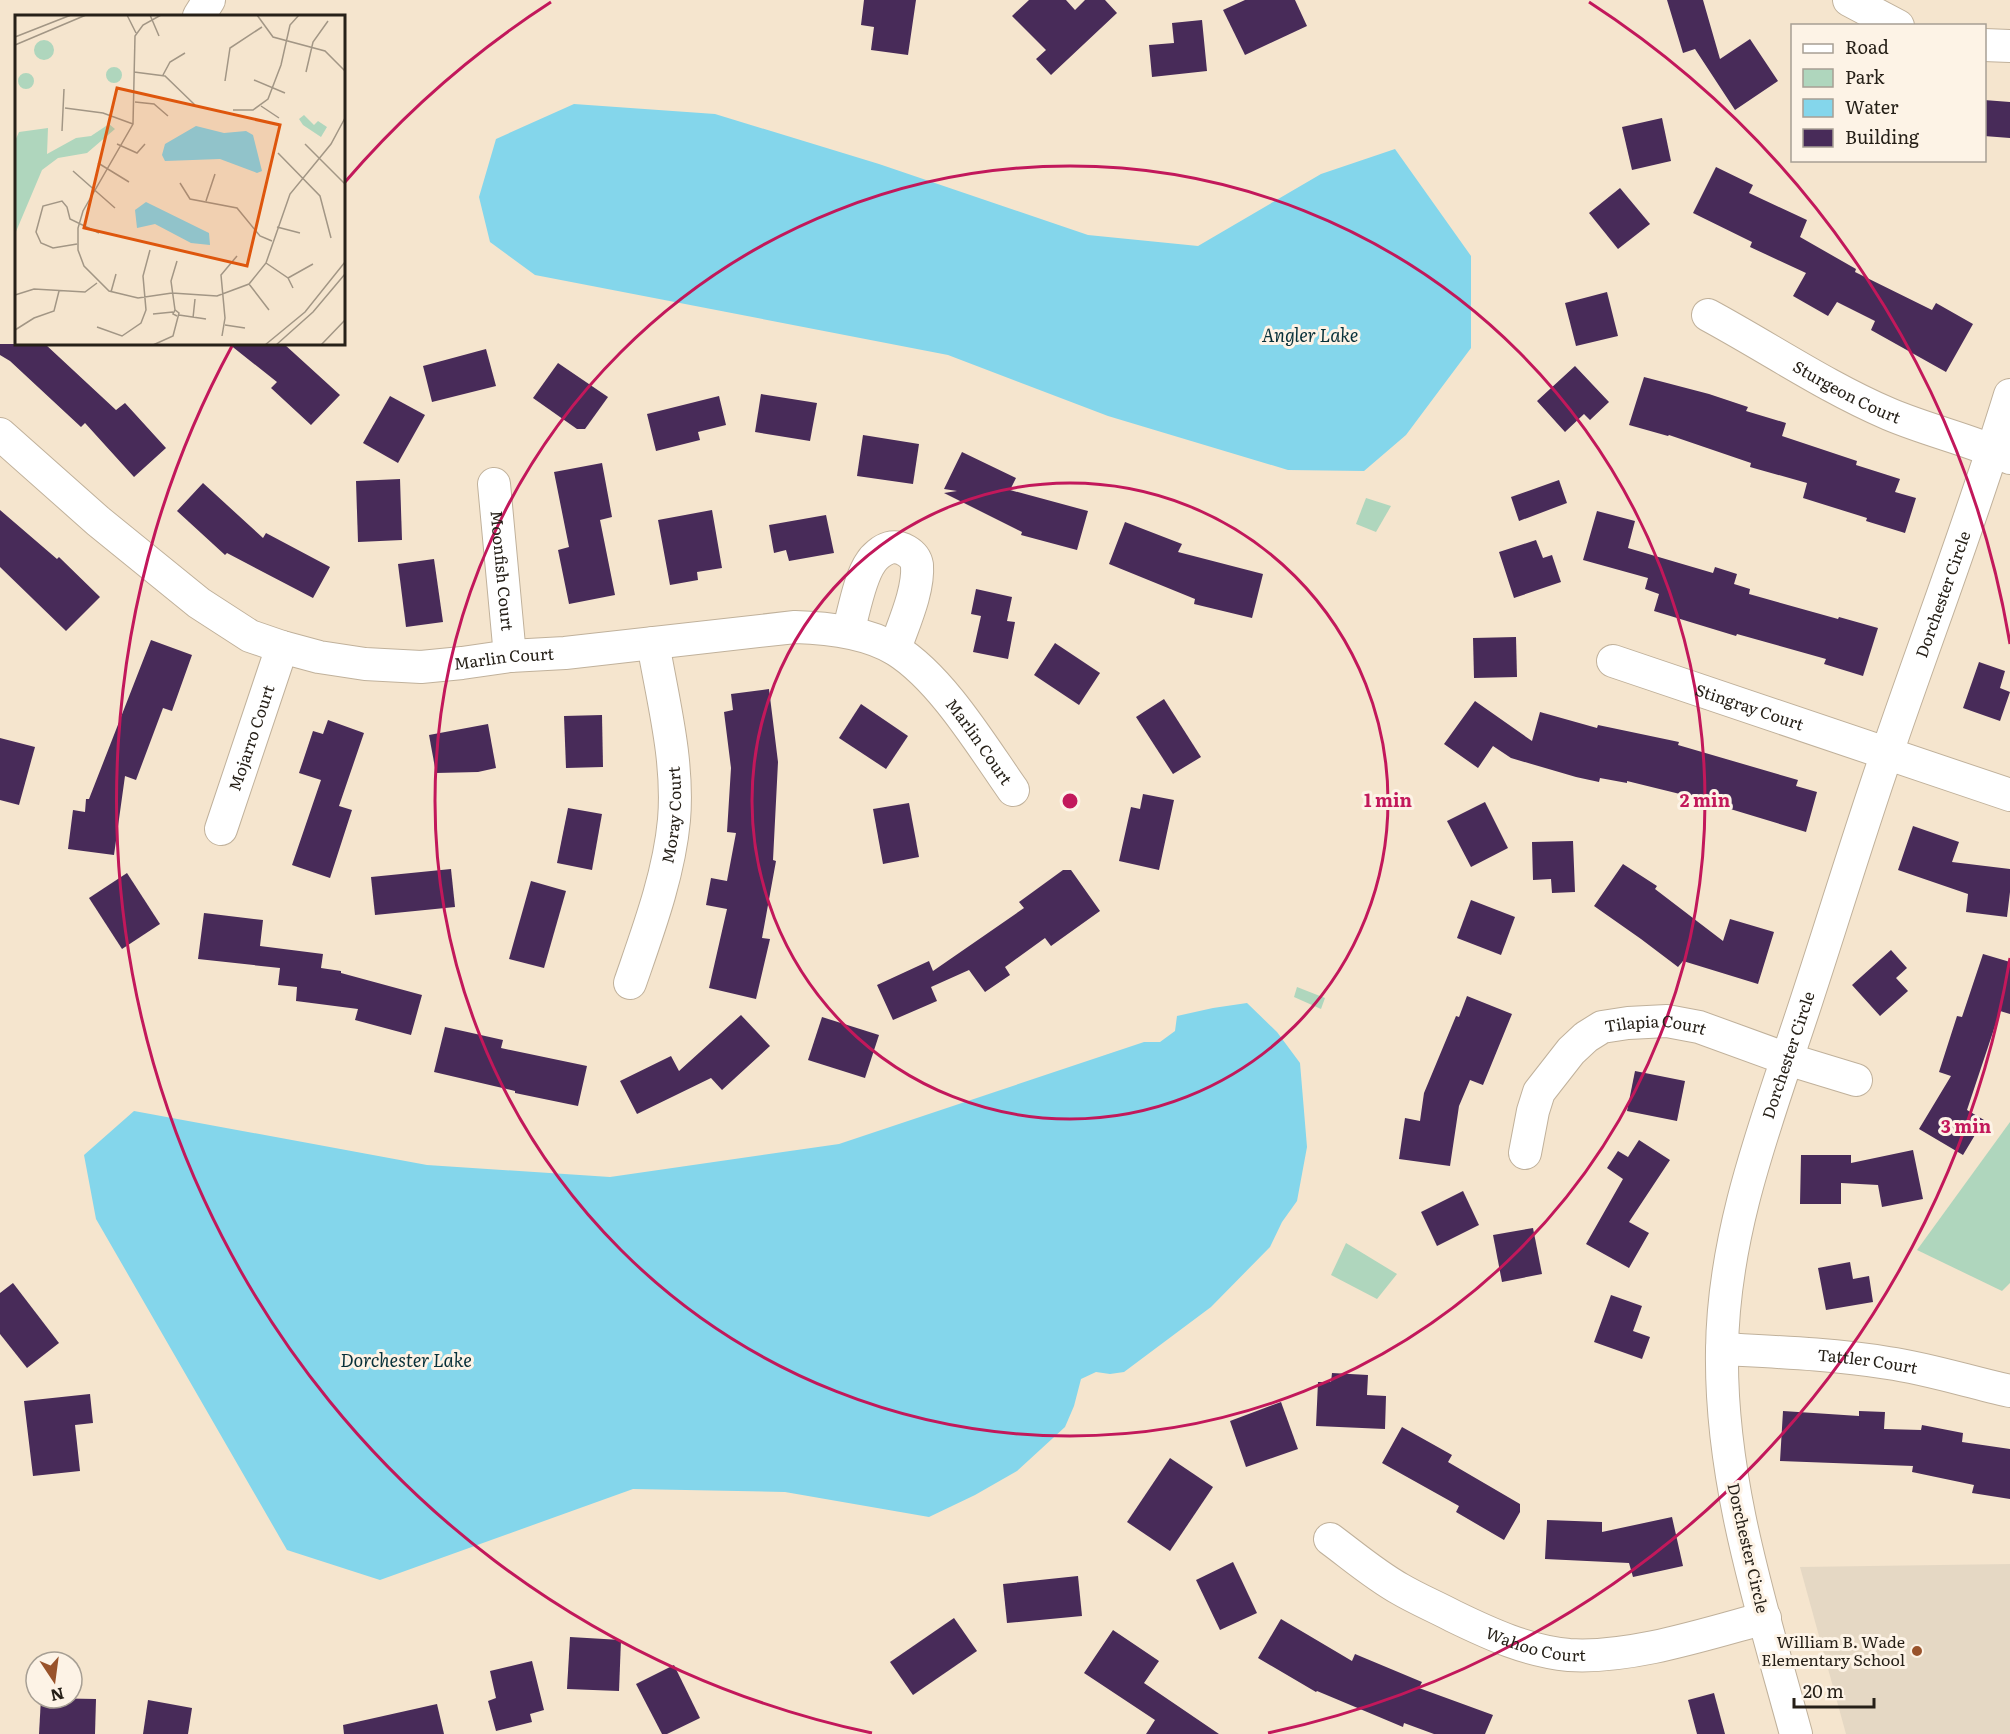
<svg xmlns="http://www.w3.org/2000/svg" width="2010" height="1734" font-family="Literata,serif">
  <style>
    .education { fill: #e5d8c4 }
    .green { fill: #afd6bd }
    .water { fill: #84d6eb }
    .building { fill: #482b59 }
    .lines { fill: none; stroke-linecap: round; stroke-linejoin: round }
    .minor-casing { stroke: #c0b19b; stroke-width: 34 }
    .minor { stroke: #fff; stroke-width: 32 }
    .ring { fill: none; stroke: #c2185b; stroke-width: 3 }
    .poi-dot { fill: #99532b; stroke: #fdf3e6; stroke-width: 2 }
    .labels { text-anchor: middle; stroke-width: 6; stroke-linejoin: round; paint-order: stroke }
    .street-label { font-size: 16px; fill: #262018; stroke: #fdf3e6 }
    .poi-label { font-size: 16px; fill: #262018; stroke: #fdf3e6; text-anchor: end }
    .water-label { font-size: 18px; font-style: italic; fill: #073039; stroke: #fdf3e6 }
    .inset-road { fill: none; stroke: #a29685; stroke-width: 1.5 }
    .view { fill: #de560d; fill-opacity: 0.15; stroke: #de560d; stroke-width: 3 }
    .inset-edge { fill: none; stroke: #262018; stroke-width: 3 }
    .centre { fill: #c2185b; stroke: #fdf3e6; stroke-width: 3 }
    .ring-label { font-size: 18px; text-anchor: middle; font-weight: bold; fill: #c2185b; stroke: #fdf3e6; stroke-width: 6; stroke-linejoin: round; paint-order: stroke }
  </style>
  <rect width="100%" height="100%" fill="#f5e5ce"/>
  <polygon class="education" points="2010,1564 2010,1734 1846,1734 1800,1567"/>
  <g class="green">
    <polygon points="1366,498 1391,506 1376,532 1356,524"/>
    <polygon points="1297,987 1325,998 1321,1009 1294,997"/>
    <polygon points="2010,1122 2010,1283 2002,1291 1917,1250"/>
    <polygon points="1346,1243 1397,1274 1377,1299 1331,1275"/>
  </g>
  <g class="water">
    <polygon points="574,104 715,114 879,164 1088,235 1198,246 1321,174 1395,149 1471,256 1471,348 1406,435 1364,471 1288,470 1108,416 948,355 535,275 490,242 479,197 496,139"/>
    <polygon points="1247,1003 1277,1032 1300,1063 1307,1147 1297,1201 1282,1222 1270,1247 1211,1307 1124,1372 1110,1374 1096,1372 1081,1379 1074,1406 1065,1427 1017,1471 975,1495 929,1517 785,1492 633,1489 380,1580 287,1550 96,1219 84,1155 134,1111 427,1165 610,1177 839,1144 1144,1042 1160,1042 1175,1031 1177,1016 1213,1008"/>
  </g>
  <g class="building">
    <polygon points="864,0 916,0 908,55 871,50 874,27 861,25"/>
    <polygon points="1029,0 1066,0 1075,10 1085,0 1105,0 1117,13 1051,75 1036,59 1046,50 1012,16"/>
    <polygon points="1245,0 1295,0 1307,26 1245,55 1223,10"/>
    <polygon points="1667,0 1703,0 1720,59 1750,39 1778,81 1735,110 1695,49 1683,53"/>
    <polygon points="1202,20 1207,71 1152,77 1149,45 1174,43 1172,23"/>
    <polygon points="1984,100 2010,102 2010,138 1984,136"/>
    <polygon points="1662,118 1671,161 1632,170 1622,127"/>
    <polygon points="1716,167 1753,185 1749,193 1807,220 1800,237 1856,269 1855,272 1932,310 1936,303 1973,324 1946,372 1871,330 1875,321 1837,302 1828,316 1793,296 1806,273 1750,247 1752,242 1693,213"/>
    <polygon points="1620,188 1650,224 1618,249 1589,213"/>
    <polygon points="1607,292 1618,336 1576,346 1565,303"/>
    <polygon points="0,344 45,344 116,410 125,403 166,448 134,477 85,423 81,427 10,361 0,355"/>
    <polygon points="229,344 284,344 340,395 311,425 271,388 277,382"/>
    <polygon points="486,349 496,386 432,402 423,366"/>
    <polygon points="558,363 608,397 585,429 577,429 533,398"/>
    <polygon points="1575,366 1609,402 1590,420 1584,414 1565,432 1537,401"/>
    <polygon points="1644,377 1709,394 1748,407 1746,411 1786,423 1782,436 1857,461 1856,465 1900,479 1895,492 1916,498 1905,533 1866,521 1867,518 1803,498 1807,483 1750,467 1751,463 1669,435 1668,436 1629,425"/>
    <polygon points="761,394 817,403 810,441 755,432"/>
    <polygon points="390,396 425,415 398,463 363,443"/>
    <polygon points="719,396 726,425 698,432 700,440 656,451 647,414"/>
    <polygon points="863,435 919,444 913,484 857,476"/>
    <polygon points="962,452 1016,478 1010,490 1088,511 1077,550 1021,535 1022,532 944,493 957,491 944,489"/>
    <polygon points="602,463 612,517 600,520 615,595 569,604 558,550 569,547 554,472"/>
    <polygon points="400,479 402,540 358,542 356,481"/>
    <polygon points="1559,480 1567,503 1519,521 1511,497"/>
    <polygon points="203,483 263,538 266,533 330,567 313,598 227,553 225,555 177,511"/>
    <polygon points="0,510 57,559 59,557 100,597 66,631 0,567"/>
    <polygon points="712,510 722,568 697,572 698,580 670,585 658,520"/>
    <polygon points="1597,511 1635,521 1628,548 1713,573 1715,567 1737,574 1734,584 1750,589 1749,594 1838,619 1839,617 1878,628 1863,676 1824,664 1826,659 1737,634 1736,636 1654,611 1659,594 1645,589 1648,578 1583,560"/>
    <polygon points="826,515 834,553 789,561 786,550 774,553 769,525"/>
    <polygon points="1125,522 1182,544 1178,552 1263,574 1252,618 1194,604 1195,599 1109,564"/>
    <polygon points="1536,540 1543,558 1552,555 1561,582 1514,598 1499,552"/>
    <polygon points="434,559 443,622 406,627 398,564"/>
    <polygon points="976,589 1012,597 1007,621 1015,622 1008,659 973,652 981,616 971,614"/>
    <polygon points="1516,637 1517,677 1474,678 1473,638"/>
    <polygon points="151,640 192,655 172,711 163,708 136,780 125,776 114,855 68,849 73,810 85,812 86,799 89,799"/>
    <polygon points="1055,643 1100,673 1079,705 1034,675"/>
    <polygon points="1979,662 2005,671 2000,688 2010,692 2000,721 1963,708"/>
    <polygon points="769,689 778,762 773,860 776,861 762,938 770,939 756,999 709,988 727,909 706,905 711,878 727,881 736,833 727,832 731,768 724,712 733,710 731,694"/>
    <polygon points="1164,699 1201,757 1173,774 1136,717"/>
    <polygon points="1475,701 1532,741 1540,712 1597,728 1598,725 1679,742 1678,745 1798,780 1796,786 1817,792 1806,832 1684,795 1627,781 1627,783 1600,778 1599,782 1576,777 1511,758 1493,746 1478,768 1444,744"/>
    <polygon points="861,704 908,736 886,769 839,738"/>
    <polygon points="602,715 603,767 566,768 564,716"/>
    <polygon points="328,720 364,733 339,806 352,810 330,878 292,865 321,780 299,773 313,731 323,734"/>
    <polygon points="488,724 496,768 478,772 436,773 429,735"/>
    <polygon points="0,738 35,747 19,805 0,800"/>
    <polygon points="1143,794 1174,800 1159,870 1119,861 1131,807 1140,809"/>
    <polygon points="1485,802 1508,848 1471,867 1447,821"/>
    <polygon points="909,803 919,857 883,864 873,809"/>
    <polygon points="568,808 602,814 592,870 557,863"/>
    <polygon points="1913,826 1959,842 1952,862 2010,869 2010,892 2007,917 1966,912 1968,894 1898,870"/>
    <polygon points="1573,841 1575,892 1552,893 1551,879 1533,880 1532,842"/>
    <polygon points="1623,864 1657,886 1655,889 1723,941 1730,919 1774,932 1758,984 1683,961 1678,967 1641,939 1594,906"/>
    <polygon points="451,869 455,907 375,915 371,877"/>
    <polygon points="1063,870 1071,870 1100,911 1051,946 1045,938 1005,967 1010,975 985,992 969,970 931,987 937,1001 893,1020 877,985 929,961 933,971 1024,908 1019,902"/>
    <polygon points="127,873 160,924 122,949 89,898"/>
    <polygon points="531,881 566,891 544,968 509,959"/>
    <polygon points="1471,900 1515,917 1501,955 1457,938"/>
    <polygon points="204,913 263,920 260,946 323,954 321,968 341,971 341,973 422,995 411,1035 355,1020 358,1009 296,1001 297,987 278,985 280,968 198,959"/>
    <polygon points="1891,950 1907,968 1896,978 1908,991 1880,1016 1852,985"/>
    <polygon points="1983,954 2010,962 2010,1014 2000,1011 1967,1110 1984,1120 1963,1155 1919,1129 1951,1076 1939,1072 1957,1016 1962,1017"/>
    <polygon points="1467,996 1512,1014 1483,1085 1470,1080 1459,1106 1450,1166 1399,1159 1405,1118 1420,1121 1424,1093 1456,1016 1459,1017"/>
    <polygon points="741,1015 770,1046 722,1090 711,1078 637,1114 620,1081 671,1056 679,1071"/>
    <polygon points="822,1017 879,1035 865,1078 808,1060"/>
    <polygon points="445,1027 503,1040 501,1048 587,1066 578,1106 515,1093 515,1091 434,1072"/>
    <polygon points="1635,1071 1685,1081 1677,1121 1627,1111"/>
    <polygon points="1639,1140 1670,1160 1629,1222 1649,1233 1629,1268 1586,1244 1623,1179 1607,1168 1618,1151 1628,1157"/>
    <polygon points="1913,1150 1923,1199 1882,1207 1878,1185 1841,1183 1841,1204 1800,1204 1801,1155 1851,1155 1851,1163"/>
    <polygon points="1463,1191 1479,1225 1437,1246 1421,1212"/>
    <polygon points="1533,1228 1542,1274 1502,1282 1493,1235"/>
    <polygon points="1850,1262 1853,1279 1869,1276 1873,1302 1826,1310 1818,1268"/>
    <polygon points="13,1283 59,1343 27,1368 0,1334 0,1293"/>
    <polygon points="1611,1295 1642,1306 1633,1331 1650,1337 1642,1359 1594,1342"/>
    <polygon points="1332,1373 1368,1375 1367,1395 1386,1396 1385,1429 1316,1426 1318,1382 1331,1382"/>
    <polygon points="90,1394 93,1423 75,1425 80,1471 33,1476 24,1401"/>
    <polygon points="1281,1402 1298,1449 1246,1467 1230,1421"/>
    <polygon points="1783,1411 1859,1416 1859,1411 1885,1412 1884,1429 1921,1430 1922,1425 1963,1433 1962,1442 2010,1449 2010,1499 1972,1493 1974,1485 1912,1472 1913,1466 1780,1461"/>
    <polygon points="1402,1427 1452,1455 1448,1462 1520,1504 1520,1512 1504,1540 1456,1512 1459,1506 1382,1463"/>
    <polygon points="1170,1458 1213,1487 1170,1551 1127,1522"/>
    <polygon points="1672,1517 1683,1566 1633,1577 1629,1563 1545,1559 1547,1520 1602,1522 1602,1532"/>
    <polygon points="1233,1562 1257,1613 1220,1630 1196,1580"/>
    <polygon points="1078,1576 1082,1616 1007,1623 1003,1584"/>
    <polygon points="954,1618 977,1651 913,1695 890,1662"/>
    <polygon points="1281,1619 1352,1661 1355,1654 1422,1682 1419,1688 1493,1715 1485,1734 1434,1734 1404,1723 1403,1727 1317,1691 1316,1692 1258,1658"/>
    <polygon points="1113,1630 1159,1661 1144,1683 1219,1734 1146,1734 1155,1720 1084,1673"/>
    <polygon points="570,1637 621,1640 619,1691 567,1689"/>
    <polygon points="532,1661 544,1710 530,1714 532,1722 496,1731 488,1701 496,1698 490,1671"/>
    <polygon points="674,1665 700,1718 667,1734 662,1734 636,1684"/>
    <polygon points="1714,1693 1725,1734 1697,1734 1688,1700"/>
    <polygon points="41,1698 96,1699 95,1734 39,1734"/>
    <polygon points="148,1700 192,1708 188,1734 143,1734"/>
    <polygon points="437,1704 444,1734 344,1734 343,1725"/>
  </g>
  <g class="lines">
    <defs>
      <g id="minor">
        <polyline points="1849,0 1898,26"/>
        <polyline points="199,16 209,0"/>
        <polyline points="1984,45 2010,46"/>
        <path id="s1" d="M1708,315C1769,348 1826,387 1889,414C1929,431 1971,440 2010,458"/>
        <path id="s2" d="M0,434L98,521L199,603L250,636L282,647L319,657L365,664L421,667L462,663L510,656L565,653L795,627C829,628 867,632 896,650C942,679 982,746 1013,790"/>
        <path id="s3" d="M494,484L510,656"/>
        <path d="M848,632C854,612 859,579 871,562C874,557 882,550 889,548C900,545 915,553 917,565C919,591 903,625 895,649"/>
        <path id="s4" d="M1613,661L2010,795"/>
        <path id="s5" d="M221,829L282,647"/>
        <path id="s6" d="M630,983C648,931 669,875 674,820C679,761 663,701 653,643"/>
        <path id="s7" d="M1525,1153L1533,1111L1539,1092L1571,1051L1586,1037L1602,1027L1628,1023L1667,1021L1699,1027L1787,1059L1856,1080"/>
        <path id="s8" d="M1722,1349C1777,1352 1833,1354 1888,1363C1930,1369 1969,1382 2010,1391"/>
        <path id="s9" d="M1330,1539C1353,1556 1375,1575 1400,1589C1417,1599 1436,1607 1453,1616C1490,1634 1527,1651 1569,1655C1630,1659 1706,1634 1765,1618"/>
        <path id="s10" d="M1796,1734C1762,1609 1720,1482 1722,1351C1723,1228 1770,1113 1807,999C1834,917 1859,834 1887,753C1928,633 1973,516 2010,395"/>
      </g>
    </defs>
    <use href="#minor" class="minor-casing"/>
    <use href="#minor" class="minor"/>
  </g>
  <g class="ring">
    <circle cx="1070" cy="801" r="318"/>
    <circle cx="1070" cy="801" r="635"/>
    <path d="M2010 958A953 953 0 0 1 1268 1733M872 1733A953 953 0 0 1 232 346M345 182A953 953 0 0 1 551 2M1589 2A953 953 0 0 1 2010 644"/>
  </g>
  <circle class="poi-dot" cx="1917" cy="1651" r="6"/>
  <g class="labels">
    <g class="street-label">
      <text dy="6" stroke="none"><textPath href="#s1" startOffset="159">Sturgeon Court</textPath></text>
      <text dy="6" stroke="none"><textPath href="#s3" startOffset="87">Moonfish Court</textPath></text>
      <text dy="6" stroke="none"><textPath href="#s10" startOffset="1182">Dorchester Circle</textPath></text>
      <text dy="6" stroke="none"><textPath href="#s2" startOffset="580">Marlin Court</textPath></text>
      <text dy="6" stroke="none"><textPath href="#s4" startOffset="144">Stingray Court</textPath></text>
      <text dy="6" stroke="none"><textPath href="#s5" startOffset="96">Mojarro Court</textPath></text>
      <text dy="6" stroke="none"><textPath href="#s2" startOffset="1102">Marlin Court</textPath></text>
      <text dy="6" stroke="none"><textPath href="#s6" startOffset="174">Moray Court</textPath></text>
      <text dy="6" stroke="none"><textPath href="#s7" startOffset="208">Tilapia Court</textPath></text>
      <text dy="6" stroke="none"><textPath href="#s10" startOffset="696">Dorchester Circle</textPath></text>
      <text dy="6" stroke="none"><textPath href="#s8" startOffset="146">Tattler Court</textPath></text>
      <text transform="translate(1748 1548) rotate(77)" y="6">Dorchester Circle</text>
      <text dy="6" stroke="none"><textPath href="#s9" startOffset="234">Wahoo Court</textPath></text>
    </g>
    <g class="poi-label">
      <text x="1905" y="1648">William B. Wade<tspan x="1905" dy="18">Elementary School</tspan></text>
    </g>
    <g class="water-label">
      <text x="1310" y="342">Angler Lake</text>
      <text x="406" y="1367">Dorchester Lake</text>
    </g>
  </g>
  <g transform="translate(15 15)">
    <rect width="330" height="330" fill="#f5e5ce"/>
    <path d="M19 35a10 10 0 1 1 20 0a10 10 0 1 1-20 0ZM91 60a8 8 0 1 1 16 0a8 8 0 1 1-16 0ZM3 66a8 8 0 1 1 16 0a8 8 0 1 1-16 0ZM289,100L299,110L303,106L312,112L306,122L288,110L284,104ZM94,109L100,114L72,138L43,143L27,155L0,219V126L4,117L33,113L32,139L61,123L76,121Z" fill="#afd6bd"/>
    <path d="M181,111L209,118L231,116L238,120L247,156L242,158L205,144L150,146L147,140L150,129ZM131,187L194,218L195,230L176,228L140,209L122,213L120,195Z" fill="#84d6eb"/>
    <path class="inset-road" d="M112,0L121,18M135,0L144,21M146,0L128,10L120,21L118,109L68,196L63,213V235L69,251L94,276L123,283L157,278L202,281L234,269L251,248L275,179L316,129L330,103M242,0L258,22L310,36L330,56M0,22L56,0M0,30L71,0M119,57L150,61L180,90M291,57L298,27L313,6M148,60L155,47L170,38M239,65L270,78M210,66L215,33L247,12M120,87L139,89L153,101M246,91L264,103M50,93L88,98L118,109M218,95H238L253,84L266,50L275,10L284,0M47,116L49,74M102,129L122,138L130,129M290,129L330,169M263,138L305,181L316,223M83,148L114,167M58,156L100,193M165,168L175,184L222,193L245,221L257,226M191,186L200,159M262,212L285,218M62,229L38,233L26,228L21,217L28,191L47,186L52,192L55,204L84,218M251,248L273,263L278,273M273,263L298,249M234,269L254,295M96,277L101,259M0,280L19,274L70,277L82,268M160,295L156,266L162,246M138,299L158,297M164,300L191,304M178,303L180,284M210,310L230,313M82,312L107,321L126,308L131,295L128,261L135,235M0,315L19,303L39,296L44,276M207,321L210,303L206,260L222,241M138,330L158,321L164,298L160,295L158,299L162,301M250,330L290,297L330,247M261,330L298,297L330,259M306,330L330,305"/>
    <path class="view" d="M102,73L265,110L232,251L69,213Z"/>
    <rect width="330" height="330" class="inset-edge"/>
  </g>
  <circle cx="1070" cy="801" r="9" class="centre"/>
  <g class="ring-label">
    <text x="1388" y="807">1 min</text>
    <text x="1705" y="807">2 min</text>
    <text x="1966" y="1133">3 min</text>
  </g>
  <rect x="1791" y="24" width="195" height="138" fill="#fdf3e6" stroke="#a79f94" stroke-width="1.5"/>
  <rect x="1803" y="44" width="30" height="9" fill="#ffffff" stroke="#a79f94" stroke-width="1.5"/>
  <text x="1845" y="54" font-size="18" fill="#262018">Road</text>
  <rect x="1803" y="69" width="30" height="18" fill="#afd6bd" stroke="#a79f94" stroke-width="1.5"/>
  <text x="1845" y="84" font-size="18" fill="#262018">Park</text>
  <rect x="1803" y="99" width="30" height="18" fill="#84d6eb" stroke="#a79f94" stroke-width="1.5"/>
  <text x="1845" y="114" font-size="18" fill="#262018">Water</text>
  <rect x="1803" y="129" width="30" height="18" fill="#482b59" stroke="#a79f94" stroke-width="1.5"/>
  <text x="1845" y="144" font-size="18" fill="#262018">Building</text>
  <g transform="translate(54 1680) rotate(167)"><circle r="28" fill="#fdf3e6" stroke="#a79f94" stroke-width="1.5"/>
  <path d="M0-4.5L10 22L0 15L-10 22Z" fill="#99532b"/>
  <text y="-9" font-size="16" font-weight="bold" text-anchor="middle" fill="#262018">N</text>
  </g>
  <path d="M1794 1698v9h80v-9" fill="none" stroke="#262018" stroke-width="3"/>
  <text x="1803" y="1698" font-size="18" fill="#262018" stroke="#fdf3e6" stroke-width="4.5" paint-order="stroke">20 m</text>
</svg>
